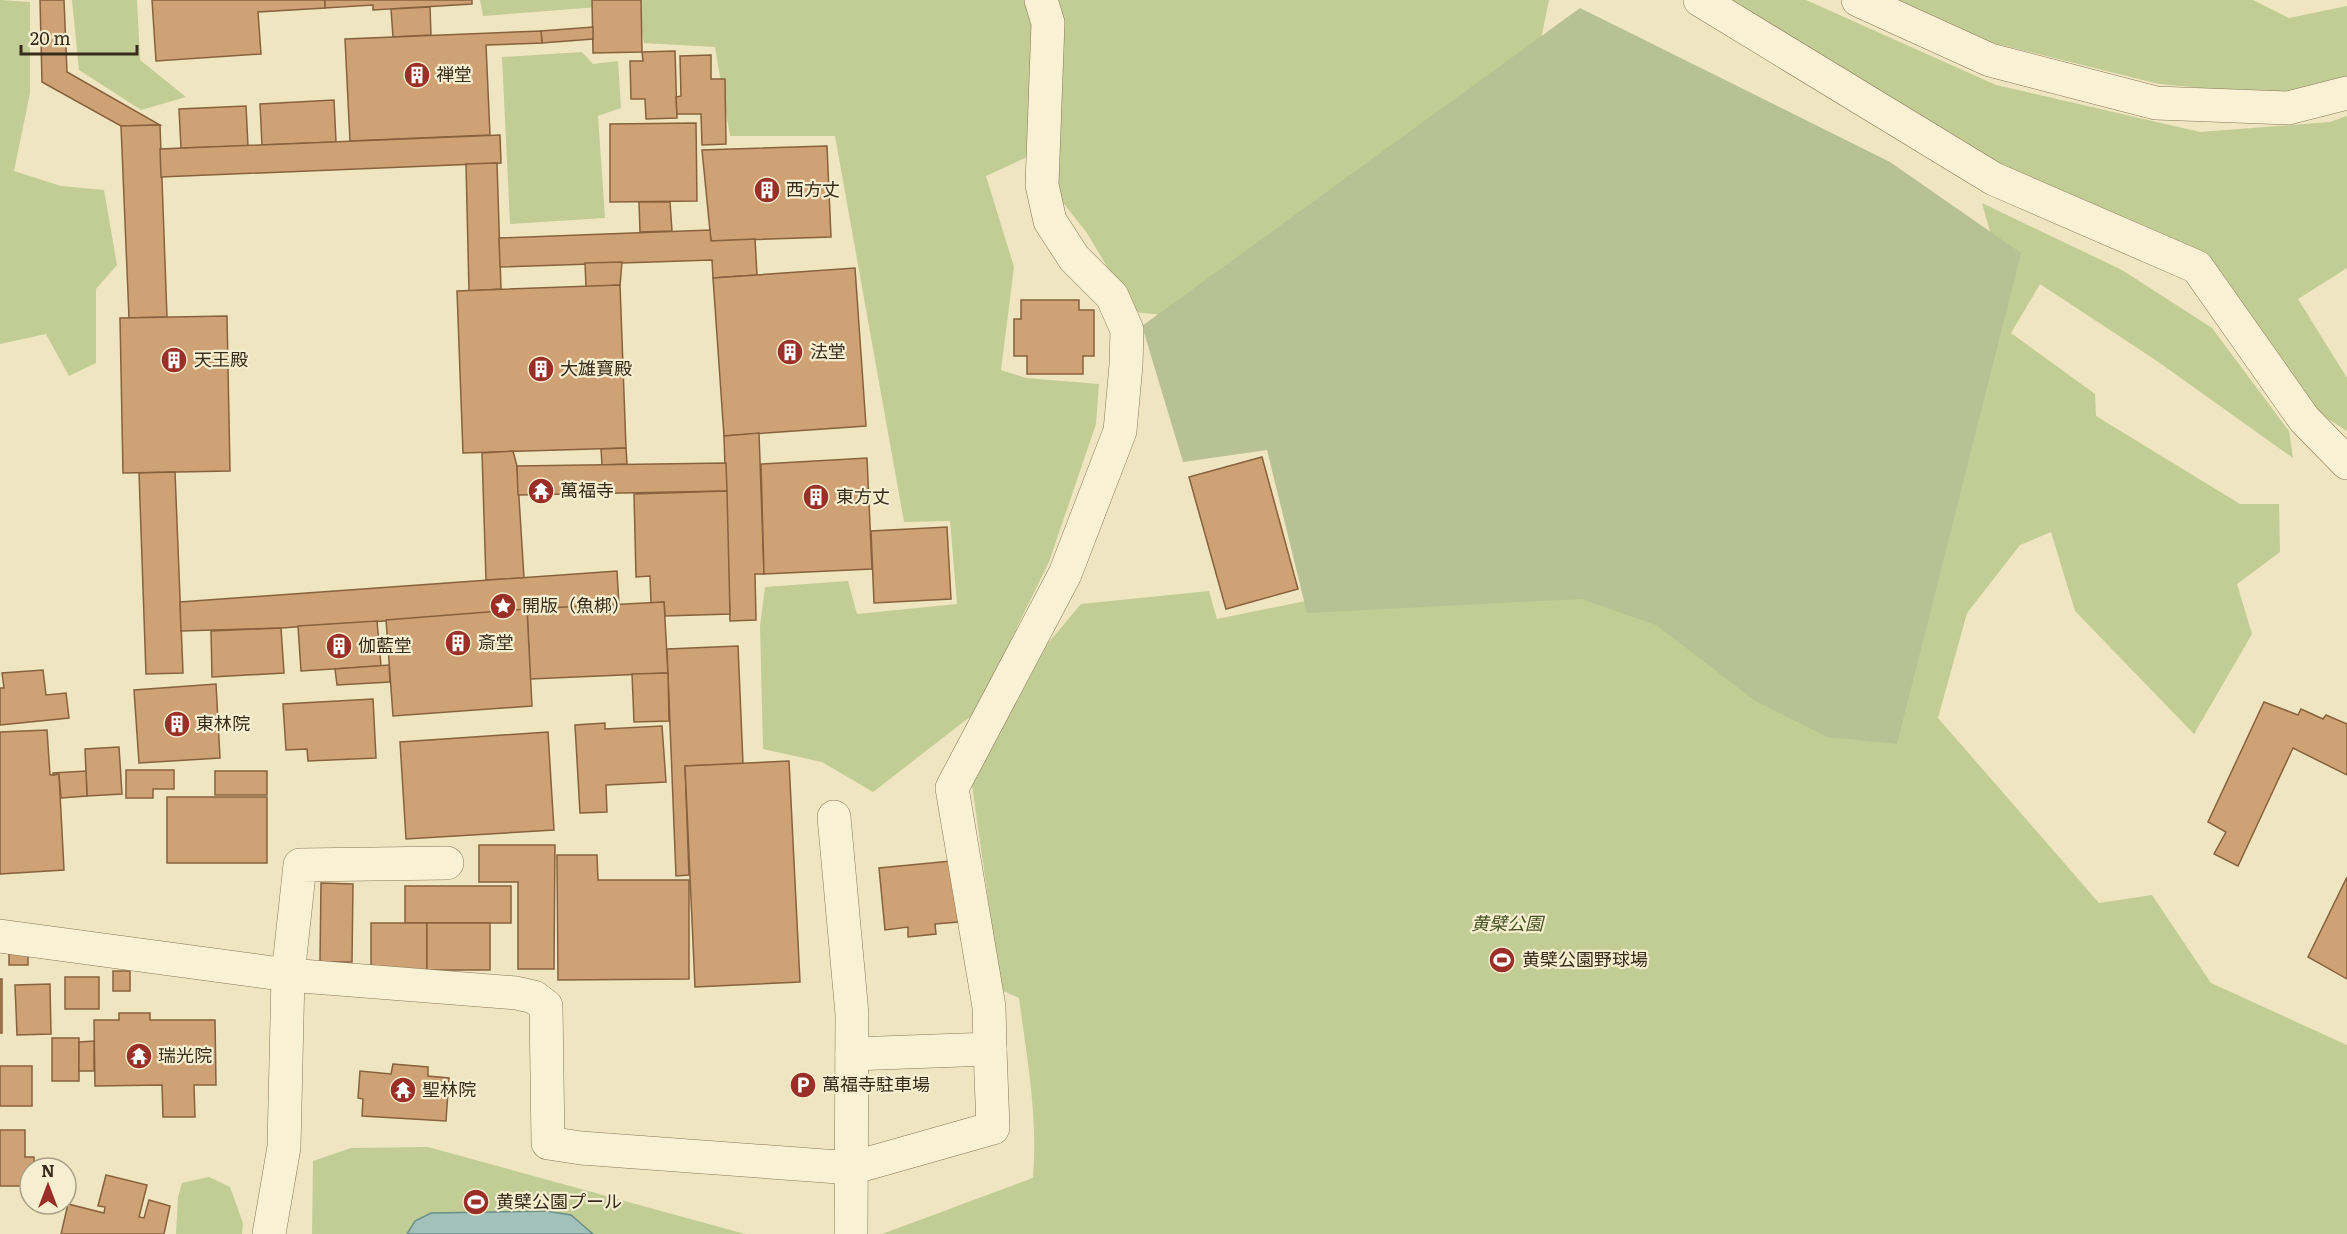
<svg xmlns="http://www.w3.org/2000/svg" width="2347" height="1234" font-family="Literata,'Noto Sans JP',serif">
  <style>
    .green { fill: #c1cd94 }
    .cemetery { fill: #b8c193 }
    .water { fill: #a3c1bb; stroke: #6a8f89; stroke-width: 1.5 }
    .building { fill: #cea275; stroke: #88613d; stroke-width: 1.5 }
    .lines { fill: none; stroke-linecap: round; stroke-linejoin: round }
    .minor-casing { stroke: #887658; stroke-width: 34 }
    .minor { stroke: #f9f1d3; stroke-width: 33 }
    .labels { text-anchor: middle; stroke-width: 4.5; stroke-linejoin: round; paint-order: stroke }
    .poi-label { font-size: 18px; fill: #372c1c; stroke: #f6eed0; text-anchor: start }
    .park-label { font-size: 18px; font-style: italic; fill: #445422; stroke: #f6eed0 }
  </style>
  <rect width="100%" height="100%" fill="#efe5c0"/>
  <g class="green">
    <polygon points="0,0 30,2 30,93 14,171 61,186 104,190 117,265 96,289 96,363 69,376 46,334 0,344"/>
    <polygon points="72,0 137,0 140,60 186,97 141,110 79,70"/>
    <polygon points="480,0 1549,0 1540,44 1193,318 1134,312 1087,233 1027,157 986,176 1014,267 1001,370 1026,378 1099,384 1096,424 1049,562 975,713 873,792 822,762 763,749 760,626 765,587 848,581 857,614 957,604 950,521 904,522 835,136 730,136 715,47 644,43 637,4 483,16"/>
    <polygon points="1702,0 1806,0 1996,85 2200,132 2330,122 2347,116 2347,268 2298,299 2347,378 2347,431 2311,408 2238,301"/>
    <polygon points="1893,0 2253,0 2289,18 2347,6 2347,78 2289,96 2159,84 1985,41"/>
    <polygon points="582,52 593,64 618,61 621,108 598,116 605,218 510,224 502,57"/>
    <path d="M1982,203L2122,270L2212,328L2289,431L2293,458L2157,361L2040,284L2011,333L2095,394L2096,416L2240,504H2279L2280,552L2237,584L2252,634L2194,734L2075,611L2051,532L2020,545L1967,613L1938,718L2099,903L2152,895L2211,983L2347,1045V1234H882L1033,1178C1038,1117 1027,1058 1019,998L1001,990L972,785L1048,643L1081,604L1209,591L1217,619L1360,590L1996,253Z"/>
    <polygon points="428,1147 745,1234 312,1234 313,1161 351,1148"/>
    <polygon points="209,1177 230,1187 243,1223 242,1234 176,1234 178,1197 182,1183"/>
  </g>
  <polygon class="cemetery" points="1580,8 1890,162 2021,253 1897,744 1827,737 1754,700 1656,625 1581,599 1307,613 1267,450 1183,462 1142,326"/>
  <polygon class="water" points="546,1211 571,1215 593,1234 407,1234 415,1221 431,1213"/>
  <g class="building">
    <polygon points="40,0 64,0 67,72 160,125 121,126 42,82"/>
    <polygon points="152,0 325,0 325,8 258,12 261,54 156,61"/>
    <polygon points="325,0 472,0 472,4 373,10 373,5 325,8"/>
    <polygon points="592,0 641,0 642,52 593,53"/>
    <polygon points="430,7 431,35 393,37 391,9"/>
    <polygon points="593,27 593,39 542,43 541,31"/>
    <polygon points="541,31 542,43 486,45 490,135 350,141 345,39"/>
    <polygon points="675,51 677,118 646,119 645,99 631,99 630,61 643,61 642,52"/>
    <polygon points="711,55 711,79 725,79 726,144 702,145 701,114 677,114 676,97 681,96 680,56"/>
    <polygon points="334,100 336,142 262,145 260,104"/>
    <polygon points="246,106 248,146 181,148 179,109"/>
    <polygon points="696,123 697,201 610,202 610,124"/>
    <polygon points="160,125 167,317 129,318 121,126"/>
    <polygon points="500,135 501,163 161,177 160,149"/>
    <polygon points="827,146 831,237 711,241 702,150"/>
    <polygon points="497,163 501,289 469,291 466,164"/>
    <polygon points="639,202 670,202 672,231 640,232"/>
    <polygon points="710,230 711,241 755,239 757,275 713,278 712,260 500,267 499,238"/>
    <polygon points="622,262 620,285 586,287 585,263"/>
    <polygon points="855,268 866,426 724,436 713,278"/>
    <polygon points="620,285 626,448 463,453 457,291"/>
    <polygon points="1021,300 1079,300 1079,310 1094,310 1094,356 1083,356 1083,374 1027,374 1027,356 1014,356 1014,319 1021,319"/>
    <polygon points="227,316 230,471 123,473 120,318"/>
    <polygon points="759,433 764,574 755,574 756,620 730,621 724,436"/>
    <polygon points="626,448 627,464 602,465 601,449"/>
    <polygon points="513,451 517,466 524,578 486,580 482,453"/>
    <polygon points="1262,457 1298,589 1226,609 1189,477"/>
    <polygon points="867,458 872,569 764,574 761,464"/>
    <polygon points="726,463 727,491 518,495 517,466"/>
    <polygon points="175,472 183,673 146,674 139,473"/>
    <polygon points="727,491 730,614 665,616 664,602 651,603 650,576 636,577 634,494"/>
    <polygon points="947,527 951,599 874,603 871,531"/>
    <polygon points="617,571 619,605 281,628 181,631 180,602"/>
    <polygon points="664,602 668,673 530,679 527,609"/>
    <polygon points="527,609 532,706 393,716 386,620"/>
    <polygon points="377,621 381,666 301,671 298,626"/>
    <polygon points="281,628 284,673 212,677 211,631"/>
    <polygon points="738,646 743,764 685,766 689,875 676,876 667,649"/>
    <polygon points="389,665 390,682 337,685 335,669"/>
    <polygon points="43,670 46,695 66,693 69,718 0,725 0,688 4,688 2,673"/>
    <polygon points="668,673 669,721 634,722 632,674"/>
    <polygon points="216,684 220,758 139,763 134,690"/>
    <polygon points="373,699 376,758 308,761 307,749 286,750 283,704"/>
    <polygon points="2264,702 2298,715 2301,709 2323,719 2326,715 2347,724 2347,775 2293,748 2238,866 2214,854 2226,832 2208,822"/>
    <polygon points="605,723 605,729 662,726 666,782 606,785 607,812 580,813 575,725"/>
    <polygon points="47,730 50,775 59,774 64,870 0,874 0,732"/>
    <polygon points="548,732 554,830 406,839 400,742"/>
    <polygon points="119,747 122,794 87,796 85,749"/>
    <polygon points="789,761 800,982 695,987 685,766"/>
    <polygon points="126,770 174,770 174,789 153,789 153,798 126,798"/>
    <polygon points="86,771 87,796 61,798 59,774 53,775 53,773"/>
    <rect x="215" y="771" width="52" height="24"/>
    <rect x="167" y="797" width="100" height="66"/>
    <polygon points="479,845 555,845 554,969 518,969 518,882 479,882"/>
    <polygon points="557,855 597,855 598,880 689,880 689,979 558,980"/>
    <polygon points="951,861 958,922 935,924 936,934 908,937 908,927 885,930 879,868"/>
    <polygon points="2347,877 2347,979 2308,957"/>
    <polygon points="321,883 353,884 352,962 320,962"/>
    <rect x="405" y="886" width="106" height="37"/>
    <rect x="371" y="923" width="56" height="47"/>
    <rect x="427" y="923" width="63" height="47"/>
    <rect x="9" y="951" width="19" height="14"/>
    <rect x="113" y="971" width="17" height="20"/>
    <rect x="65" y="977" width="34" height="32"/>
    <rect x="0" y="979" width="2" height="54"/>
    <polygon points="50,984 51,1034 17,1035 15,985"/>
    <polygon points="119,1013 150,1013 150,1020 215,1020 216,1085 194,1085 195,1117 163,1117 162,1085 95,1086 94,1020 119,1020"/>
    <rect x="52" y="1038" width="27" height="43"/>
    <polygon points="94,1041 94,1071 79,1071 79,1042"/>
    <polygon points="393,1064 428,1067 428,1076 449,1078 446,1121 362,1116 363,1099 358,1098 360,1071 391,1074"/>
    <rect x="0" y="1066" width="32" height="40"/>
    <polygon points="0,1130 25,1130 25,1157 34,1157 34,1168 30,1168 30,1186 0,1186"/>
    <polygon points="106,1175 147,1185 139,1217 144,1218 149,1200 170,1206 164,1234 61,1234 68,1204 104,1213 105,1207 98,1206"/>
  </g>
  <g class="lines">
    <defs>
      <g id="minor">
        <polyline points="1700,0 1994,179 2197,267 2304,419 2347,463"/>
        <polyline points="1858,0 1990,60 2156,103 2288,108 2347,93"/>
        <polyline points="834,817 852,1014 851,1234"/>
        <polyline points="447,863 300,865 288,975 516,993 534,997 546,1006 548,1143 581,1148 852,1168 993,1128 990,1049"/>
        <polyline points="0,936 288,975 284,1147 269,1234"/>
        <polyline points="852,1054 990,1049 989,1007 952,788 1065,574 1120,431 1126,365 1127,330 1112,296 1074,258 1050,221 1042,185 1048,23 1041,0"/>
      </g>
    </defs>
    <use href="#minor" class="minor-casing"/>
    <use href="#minor" class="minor"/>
  </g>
  <defs>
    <symbol id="building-disc" viewBox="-11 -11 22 22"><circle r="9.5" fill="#992f26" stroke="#f6eed0"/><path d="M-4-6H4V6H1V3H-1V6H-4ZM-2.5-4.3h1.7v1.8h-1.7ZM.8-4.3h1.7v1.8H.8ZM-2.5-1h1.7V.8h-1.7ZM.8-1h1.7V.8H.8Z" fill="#fff"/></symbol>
    <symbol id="temple-disc" viewBox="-11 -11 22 22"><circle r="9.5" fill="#992f26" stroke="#f6eed0"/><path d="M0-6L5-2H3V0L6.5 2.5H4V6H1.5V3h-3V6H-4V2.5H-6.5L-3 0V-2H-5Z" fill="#fff"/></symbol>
    <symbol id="sight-disc" viewBox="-11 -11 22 22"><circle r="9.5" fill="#992f26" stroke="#f6eed0"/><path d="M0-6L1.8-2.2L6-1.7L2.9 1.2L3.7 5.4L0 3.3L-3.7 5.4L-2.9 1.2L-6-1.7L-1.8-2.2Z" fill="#fff"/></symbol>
    <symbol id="stadium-disc" viewBox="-11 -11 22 22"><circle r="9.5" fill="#992f26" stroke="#f6eed0"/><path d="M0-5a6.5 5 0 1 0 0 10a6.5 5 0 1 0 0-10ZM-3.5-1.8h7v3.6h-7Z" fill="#fff"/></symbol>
    <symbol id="parking-disc" viewBox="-11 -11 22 22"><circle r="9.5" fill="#992f26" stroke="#f6eed0"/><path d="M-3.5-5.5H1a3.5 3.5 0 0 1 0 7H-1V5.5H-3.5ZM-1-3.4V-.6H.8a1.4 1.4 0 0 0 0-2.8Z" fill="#fff"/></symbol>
  </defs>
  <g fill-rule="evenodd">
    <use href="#building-disc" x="402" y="60" width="30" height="30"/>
    <use href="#building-disc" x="752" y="175" width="30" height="30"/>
    <use href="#building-disc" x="775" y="337" width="30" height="30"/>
    <use href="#building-disc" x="159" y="345" width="30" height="30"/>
    <use href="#building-disc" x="526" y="354" width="30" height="30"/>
    <use href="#temple-disc" x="526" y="476" width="30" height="30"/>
    <use href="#building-disc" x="801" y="482" width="30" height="30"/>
    <use href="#sight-disc" x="488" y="591" width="30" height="30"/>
    <use href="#building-disc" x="443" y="628" width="30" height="30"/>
    <use href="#building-disc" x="324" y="631" width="30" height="30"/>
    <use href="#building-disc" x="162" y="709" width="30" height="30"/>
    <use href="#stadium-disc" x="1487" y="945" width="30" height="30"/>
    <use href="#temple-disc" x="124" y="1041" width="30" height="30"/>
    <use href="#parking-disc" x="788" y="1070" width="30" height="30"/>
    <use href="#temple-disc" x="388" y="1075" width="30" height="30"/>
    <use href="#stadium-disc" x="461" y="1187" width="30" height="30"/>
  </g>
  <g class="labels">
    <g class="poi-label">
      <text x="436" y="81">禅堂</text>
      <text x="786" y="196">西方丈</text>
      <text x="810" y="358">法堂</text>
      <text x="194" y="366">天王殿</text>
      <text x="560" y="375">大雄寶殿</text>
      <text x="560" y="497">萬福寺</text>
      <text x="836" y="503">東方丈</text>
      <text x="522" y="612">開版（魚梆）</text>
      <text x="478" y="649">斎堂</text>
      <text x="358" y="652">伽藍堂</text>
      <text x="196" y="730">東林院</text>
      <text x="1522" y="966">黄檗公園野球場</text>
      <text x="158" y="1062">瑞光院</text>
      <text x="822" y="1091">萬福寺駐車場</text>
      <text x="422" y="1096">聖林院</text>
      <text x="496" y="1208">黄檗公園プール</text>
    </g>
    <g class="park-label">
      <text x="1507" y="930">黄檗公園</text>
    </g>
  </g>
  <g transform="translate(48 1186)"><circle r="28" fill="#f6eed0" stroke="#aaa088" stroke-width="1.5"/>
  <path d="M0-4.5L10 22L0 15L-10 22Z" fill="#992f26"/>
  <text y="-9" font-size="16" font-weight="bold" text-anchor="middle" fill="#372c1c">N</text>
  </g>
  <path d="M21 45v9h116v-9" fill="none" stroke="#372c1c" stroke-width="3"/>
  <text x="30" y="45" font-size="18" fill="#372c1c" stroke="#f6eed0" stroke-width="4.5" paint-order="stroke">20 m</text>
</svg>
